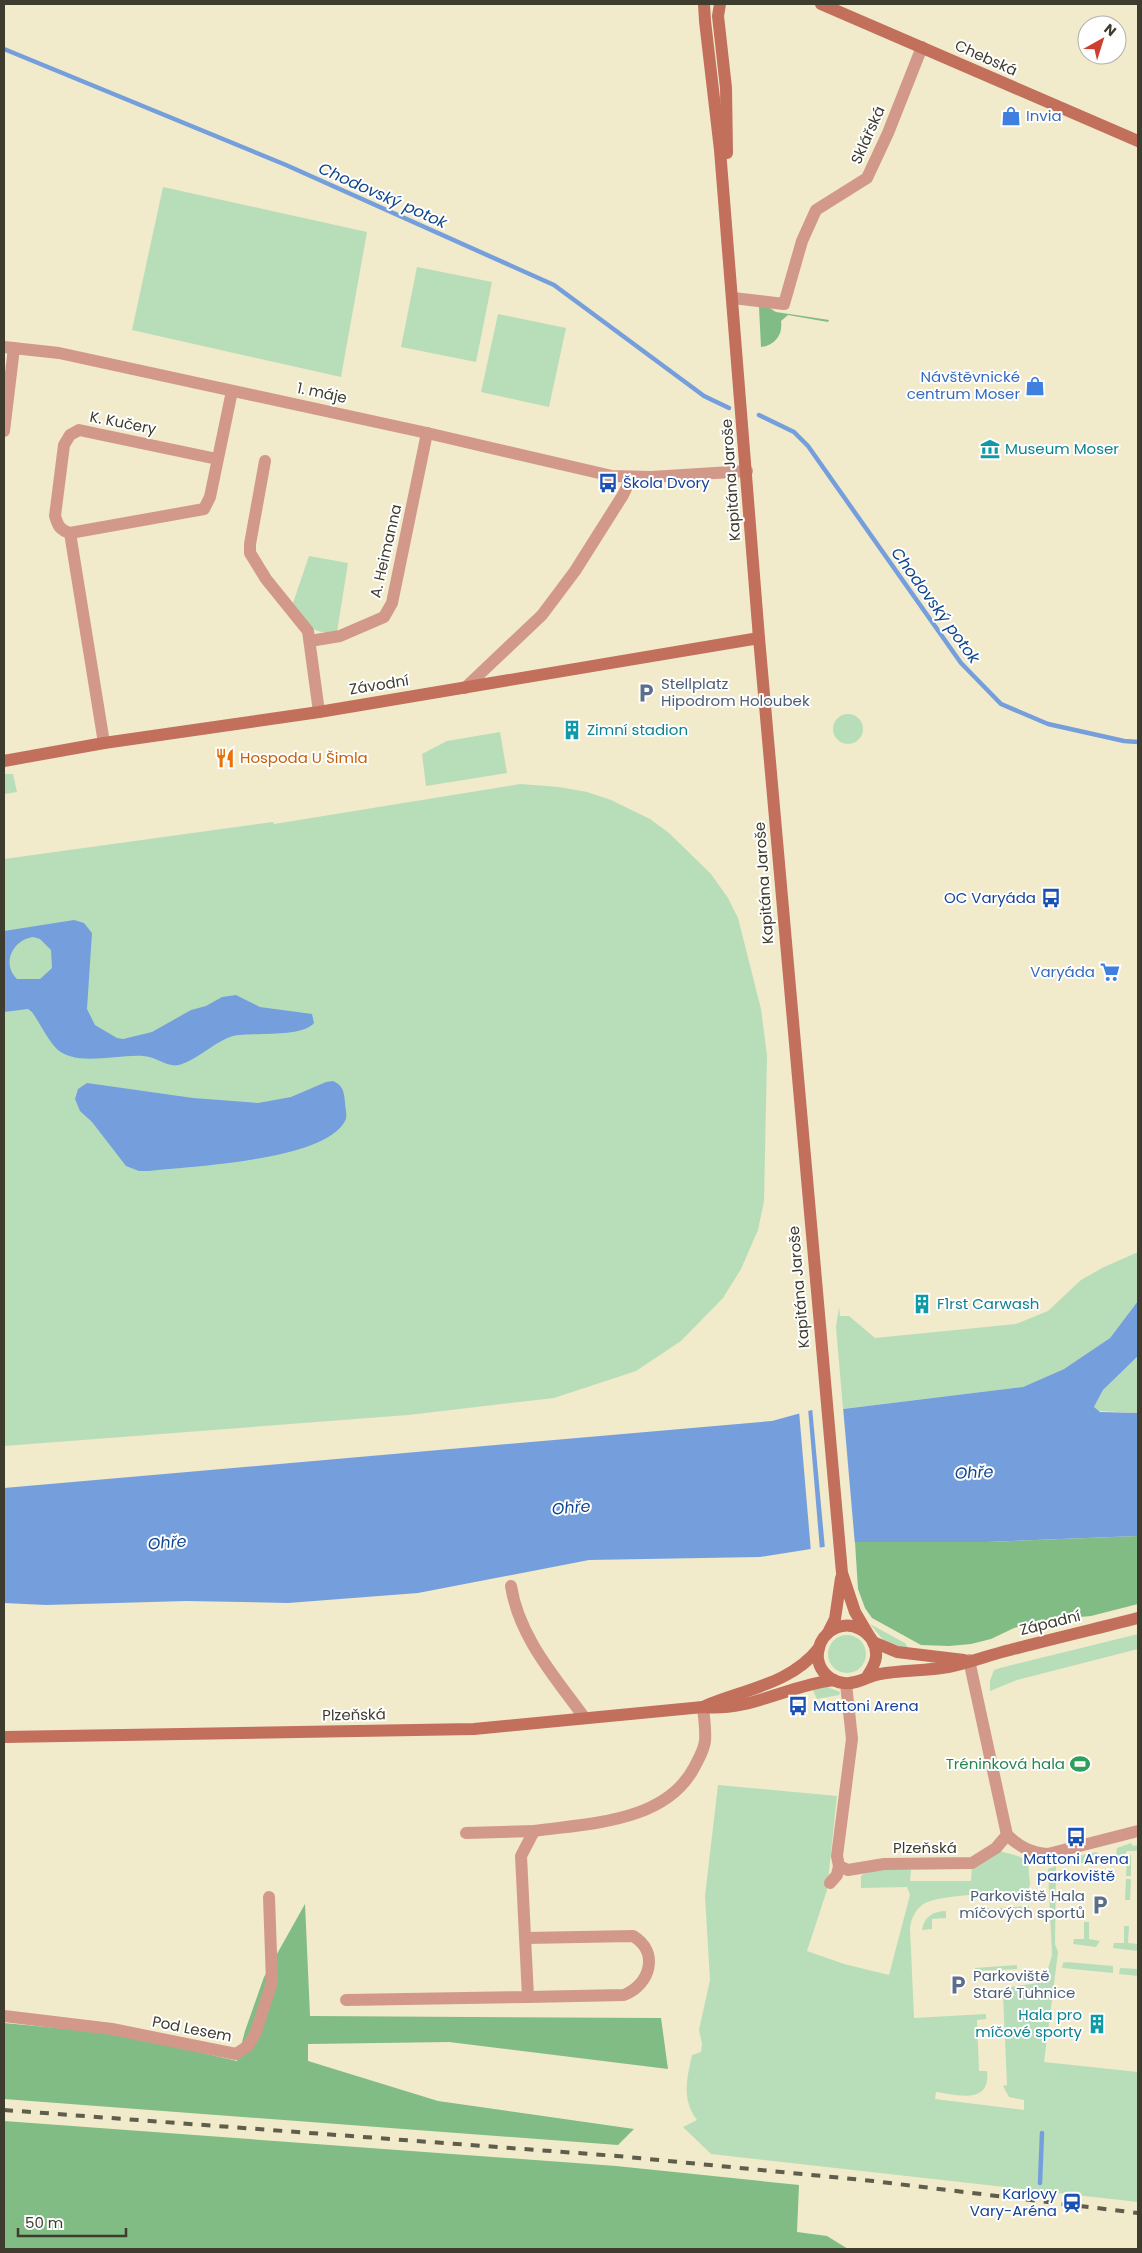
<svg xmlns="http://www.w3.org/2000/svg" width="1142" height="2253" font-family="Poppins,sans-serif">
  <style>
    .green { fill: #b8deb9 }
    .forest { fill: #80bc83 }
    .water { fill: #759fdc; fill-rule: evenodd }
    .pier { fill: #f1eacb }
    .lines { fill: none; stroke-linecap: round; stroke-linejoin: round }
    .stream { stroke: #759fdc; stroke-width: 4.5 }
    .street { stroke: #d2998b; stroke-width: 12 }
    .secondary { stroke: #c26f5c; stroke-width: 12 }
    .rail { stroke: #5f5d4c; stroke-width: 4; stroke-dasharray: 9 9; stroke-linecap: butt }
    .labels { text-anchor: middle; stroke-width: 4; stroke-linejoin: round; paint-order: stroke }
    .street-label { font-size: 15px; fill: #3e3c2f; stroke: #fff }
    .shop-label { font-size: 15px; fill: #366cbe; stroke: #fff; text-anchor: end }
    .culture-label { font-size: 15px; fill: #0d838f; stroke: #fff; text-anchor: start }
    .transit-label { font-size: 15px; fill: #164399; stroke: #fff; text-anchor: start }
    .service-label { font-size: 15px; fill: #4e5e75; stroke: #fff; text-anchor: start }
    .food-label { font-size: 15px; fill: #c56008; stroke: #fff; text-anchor: start }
    .leisure-label { font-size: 15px; fill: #27864d; stroke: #fff; text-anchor: end }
    .water-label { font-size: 16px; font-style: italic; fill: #0f468e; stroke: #fff }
  </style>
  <rect width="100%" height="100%" fill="#f1eacb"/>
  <g class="green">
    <polygon points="163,187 367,232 341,377 132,330"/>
    <polygon points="417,267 492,282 476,362 401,347"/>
    <polygon points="498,314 566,328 549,407 481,392"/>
    <path d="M309,556L348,563L337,632C309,635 309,624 293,603Z"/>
    <circle cx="848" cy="729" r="15"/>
    <polygon points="500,732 507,773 426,786 422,754 447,741"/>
    <polygon points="4,774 13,774 17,792 4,794"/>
    <polygon points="520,784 559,787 587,792 611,800 650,819 669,833 711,874 728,898 738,918 761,1009 767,1055 764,1201 758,1230 741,1269 723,1298 681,1341 636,1371 554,1398 408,1415 4,1446 4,859 273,822 274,824"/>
    <polygon points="1138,1252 1138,1301 1110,1338 1064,1369 1023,1387 843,1409 836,1327 839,1307 840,1316 849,1316 875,1338 1016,1324 1048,1311 1081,1280 1102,1268"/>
    <polygon points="1138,1356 1138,1413 1097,1411 1094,1407 1103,1390"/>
    <polygon points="870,1624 905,1643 910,1651 884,1641"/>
    <polygon points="1138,1634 1138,1649 1017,1680 990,1691 990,1681 994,1670 1000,1668"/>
    <circle cx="847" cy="1654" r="19"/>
    <polygon points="825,1686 840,1692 839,1695 817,1699 812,1688"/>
    <path d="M718,1785L837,1796L827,1890L807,1951L844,1964L889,1975L910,1895L907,1887L861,1888V1876C874,1865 896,1869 911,1870L910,1881H971L972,1863L996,1848C1006,1856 1019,1852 1028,1863L1030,1885L1027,1893C1004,1894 939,1893 922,1905C915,1911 911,1919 910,1928L914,2018L986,2014V2019L977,2020L979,2071H987C991,2105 957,2095 936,2092L935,2099L1024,2110V2100L1009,2097L1003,2086L1007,2085L1003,1994L1009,1987L1038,1983L1046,1976L1052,1955L1048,1869L1056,1866L1055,1944L1058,1952L1044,2062L1138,2072V2202L711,2154L683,2127L697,2120C681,2099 687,2078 692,2055L701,2052L702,2044L699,2030L710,1980L705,1896Z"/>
    <polygon points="1131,1843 1133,1846 1138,1845 1138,1851 1127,1851 1124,1856 1116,1855 1117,1848"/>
    <polygon points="1096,1852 1101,1856 1101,1863 1075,1863 1078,1856"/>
    <polygon points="1127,1855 1131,1855 1131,1876 1126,1876"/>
    <polygon points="1126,1879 1131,1879 1130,1900 1125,1900"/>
    <polygon points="1029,1906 1029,1911 969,1914 969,1916 959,1917 963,1910"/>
    <path d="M946,1911V1918L932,1919V1929L922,1930C924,1917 933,1911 946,1911Z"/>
    <polygon points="1084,1922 1089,1922 1089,1939 1100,1941 1096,1947 1073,1944 1074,1939 1084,1939"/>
    <polygon points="1124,1926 1129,1926 1128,1943 1138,1944 1138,1951 1113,1948 1114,1943 1124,1943"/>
    <polygon points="1066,1962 1113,1966 1113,1973 1062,1968 1063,1963"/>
    <polygon points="1017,1965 1017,1969 975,1971 975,1968"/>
    <polygon points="1120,1968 1138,1969 1138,1976 1119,1974"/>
  </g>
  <g class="forest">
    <path d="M759,307H768L776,312L829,320L828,322L788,315L781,321C783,335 775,345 761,347Z"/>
    <polygon points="1138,1536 1138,1604 1091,1616 1047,1620 1014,1628 991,1639 971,1644 949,1646 921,1645 872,1618 865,1608 858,1589 855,1542 987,1542"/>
    <polygon points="305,1904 310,2016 661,2018 668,2069 449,2042 308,2044 308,2061 438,2101 634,2129 618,2145 4,2099 4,2023 120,2034 237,2061 245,2031 264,1977"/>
    <polygon points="4,2121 616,2166 799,2185 797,2232 827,2236 848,2249 4,2249"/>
  </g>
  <g class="water">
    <path d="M74,920L84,923L92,933L87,1009L95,1025L117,1038L123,1039L152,1032L191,1010L206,1006L222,997L236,995L260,1007L312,1014L314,1023C302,1038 251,1032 233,1036C217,1040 199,1059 179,1065C168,1068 155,1056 143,1056C117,1054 73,1068 55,1047C46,1037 40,1023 32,1012L28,1009L4,1012V931ZM33,937L40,939L51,950L52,968L40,979H17C1,963 13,940 33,937Z"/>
    <path d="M333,1081C343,1085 344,1092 345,1102C345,1108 348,1116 345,1121C324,1161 192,1166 149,1171H139L126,1166L92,1122L80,1111L75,1099L78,1089L87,1083L193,1098L258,1103L291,1097L326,1082Z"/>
    <polygon points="1138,1301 1138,1356 1103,1390 1094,1407 1100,1412 1138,1413 1138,1536 987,1542 855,1542 760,1557 589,1560 418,1593 288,1603 186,1601 46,1605 4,1603 4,1488 772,1421 812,1410 843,1409 1023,1387 1064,1369 1110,1338"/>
  </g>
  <g class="pier">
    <polygon points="812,1407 843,1407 855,1545 825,1549"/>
    <polygon points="808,1408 820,1550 811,1552 799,1411"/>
  </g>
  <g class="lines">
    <g class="stream">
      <polyline points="4,49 286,165 554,285 704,396 729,408"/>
      <polyline points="759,415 794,432 808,446 961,663 1001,704 1048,724 1124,741 1138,742"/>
      <polyline points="1040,2183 1042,2133"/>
    </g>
    <g class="street">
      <polyline points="733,298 784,304 802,241 816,210 867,178 888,133 922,47"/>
      <polyline points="4,347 59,353 427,433 612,476 651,477 747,471"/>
      <polyline points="4,431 14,348"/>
      <path d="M217,459L79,430L70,435L64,445L55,516C58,526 60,530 70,533L204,509L210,497L232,391"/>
      <polyline points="265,461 250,544 250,553 266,579 308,631 319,712"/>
      <polyline points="70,533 104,743"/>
      <polyline points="310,641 340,636 384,617 392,603 427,433"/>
      <polyline points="465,688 542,615 575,571 623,495 631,478"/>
      <path d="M511,1586C519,1637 555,1677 584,1717"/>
      <polyline points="969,1660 1007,1835"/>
      <polyline points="846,1684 852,1739 837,1856 839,1866 848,1870 884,1864 972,1863 996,1848 1007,1835"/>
      <polyline points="466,1833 534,1831"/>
      <path d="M1007,1835C1020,1847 1031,1853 1048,1854L1138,1831"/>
      <polyline points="830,1883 837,1875 839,1866"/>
      <path d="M526,1938L633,1936C660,1952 650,1985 624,1995L528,1997"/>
      <path d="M346,2000L528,1997L521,1856L534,1831C589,1823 666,1823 695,1766C699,1758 704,1750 705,1741C706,1730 704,1718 703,1707"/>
      <polyline points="4,2016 112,2029 236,2054 248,2046 256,2032 272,1982 269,1897"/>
    </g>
    <g class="secondary">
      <polyline points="704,4 705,21 720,150 759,638 842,1573 855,1612 868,1634"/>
      <polyline points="720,4 718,16 726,88 727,153"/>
      <polyline points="821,4 1138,141"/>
      <polyline points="4,761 104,743 319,712 759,638"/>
      <polyline points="828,1633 835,1619 841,1578"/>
      <polyline points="873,1642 897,1652 964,1660"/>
      <path d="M867,1677C871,1670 875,1665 876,1657C878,1632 848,1616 829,1632C821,1639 817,1649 818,1659C820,1672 831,1682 844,1683C856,1685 868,1676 880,1674C902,1670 925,1671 948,1667C968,1663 989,1655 1010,1650C1052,1639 1095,1629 1138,1618"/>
      <path d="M705,1706C745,1689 791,1684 819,1648"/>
      <path d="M4,1737L474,1729L703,1707C749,1712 789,1685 834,1680"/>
    </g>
    <polyline class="rail" points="4,2110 617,2156 873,2181 1138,2213"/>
  </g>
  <defs>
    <symbol id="shop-bare" viewBox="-9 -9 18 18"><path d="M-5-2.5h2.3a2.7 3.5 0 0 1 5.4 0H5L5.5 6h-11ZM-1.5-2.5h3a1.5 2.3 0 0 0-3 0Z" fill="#3f7fe0" stroke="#fff" stroke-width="2.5" paint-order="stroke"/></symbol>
    <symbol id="museum-bare" viewBox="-9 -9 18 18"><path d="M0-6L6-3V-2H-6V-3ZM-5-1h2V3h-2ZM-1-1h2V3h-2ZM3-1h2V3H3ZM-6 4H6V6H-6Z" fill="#0f9aa8" stroke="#fff" stroke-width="2.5" paint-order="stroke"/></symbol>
    <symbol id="bus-bare" viewBox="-9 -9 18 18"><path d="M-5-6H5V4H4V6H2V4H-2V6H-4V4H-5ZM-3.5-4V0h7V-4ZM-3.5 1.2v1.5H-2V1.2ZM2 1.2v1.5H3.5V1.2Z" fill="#1a4fb4" stroke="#fff" stroke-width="2.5" paint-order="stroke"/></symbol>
    <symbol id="parking-bare" viewBox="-9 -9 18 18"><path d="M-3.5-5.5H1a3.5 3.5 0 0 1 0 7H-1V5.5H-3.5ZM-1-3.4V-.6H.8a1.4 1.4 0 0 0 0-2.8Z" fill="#5c6f8a" stroke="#fff" stroke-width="2.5" paint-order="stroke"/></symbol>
    <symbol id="building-bare" viewBox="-9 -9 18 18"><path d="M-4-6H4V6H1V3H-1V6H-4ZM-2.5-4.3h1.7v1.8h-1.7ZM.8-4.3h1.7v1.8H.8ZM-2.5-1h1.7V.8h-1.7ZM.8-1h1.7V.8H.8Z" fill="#0f9aa8" stroke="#fff" stroke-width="2.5" paint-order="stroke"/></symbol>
    <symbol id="restaurant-bare" viewBox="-9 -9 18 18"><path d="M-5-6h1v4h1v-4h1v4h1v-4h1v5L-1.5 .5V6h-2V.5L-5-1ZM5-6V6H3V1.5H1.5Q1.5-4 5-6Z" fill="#e8710a" stroke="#fff" stroke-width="2.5" paint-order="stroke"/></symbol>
    <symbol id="supermarket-bare" viewBox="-9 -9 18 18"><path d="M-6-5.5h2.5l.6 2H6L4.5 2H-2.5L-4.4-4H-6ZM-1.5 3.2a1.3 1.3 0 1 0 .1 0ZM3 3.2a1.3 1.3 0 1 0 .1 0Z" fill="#3f7fe0" stroke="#fff" stroke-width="2.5" paint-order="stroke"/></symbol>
    <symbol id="stadium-bare" viewBox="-9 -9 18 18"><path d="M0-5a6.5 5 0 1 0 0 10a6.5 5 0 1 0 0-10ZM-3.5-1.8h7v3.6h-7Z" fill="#2e9e5b" stroke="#fff" stroke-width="2.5" paint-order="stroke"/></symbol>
    <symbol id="station-bare" viewBox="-9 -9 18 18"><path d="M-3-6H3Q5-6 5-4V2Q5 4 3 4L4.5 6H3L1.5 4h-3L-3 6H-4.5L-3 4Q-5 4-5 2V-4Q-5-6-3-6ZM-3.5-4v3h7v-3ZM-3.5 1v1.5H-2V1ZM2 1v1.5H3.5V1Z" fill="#1a4fb4" stroke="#fff" stroke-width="2.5" paint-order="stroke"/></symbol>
  </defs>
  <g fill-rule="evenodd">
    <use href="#shop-bare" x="997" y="102" width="28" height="28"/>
    <use href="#shop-bare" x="1021" y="372" width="28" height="28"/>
    <use href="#museum-bare" x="976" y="435" width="28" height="28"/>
    <use href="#bus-bare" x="594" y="469" width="28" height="28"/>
    <use href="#parking-bare" x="632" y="679" width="28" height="28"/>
    <use href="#building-bare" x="558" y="716" width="28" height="28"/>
    <use href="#restaurant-bare" x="211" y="744" width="28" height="28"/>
    <use href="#bus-bare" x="1037" y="884" width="28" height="28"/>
    <use href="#supermarket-bare" x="1096" y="958" width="28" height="28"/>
    <use href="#building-bare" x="908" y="1290" width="28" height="28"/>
    <use href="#bus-bare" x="784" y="1692" width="28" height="28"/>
    <use href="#stadium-bare" x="1066" y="1750" width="28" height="28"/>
    <use href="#bus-bare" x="1062" y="1823" width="28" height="28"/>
    <use href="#parking-bare" x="1086" y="1891" width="28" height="28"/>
    <use href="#parking-bare" x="944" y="1971" width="28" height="28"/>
    <use href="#building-bare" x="1083" y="2010" width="28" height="28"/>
    <use href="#station-bare" x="1058" y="2189" width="28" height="28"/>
  </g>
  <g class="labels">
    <g class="street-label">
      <text transform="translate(986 58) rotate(24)" y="5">Chebská</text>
      <text transform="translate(868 135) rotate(-66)" y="5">Sklářská</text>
      <text transform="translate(322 393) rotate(12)" y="5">1. máje</text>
      <text transform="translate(123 423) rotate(11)" y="5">K. Kučery</text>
      <text transform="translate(731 480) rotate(-94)" y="5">Kapitána Jaroše</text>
      <text transform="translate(386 551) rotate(-77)" y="5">A. Heimanna</text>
      <text transform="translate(379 685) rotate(-9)" y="5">Závodní</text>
      <text transform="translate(764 883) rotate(-94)" y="5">Kapitána Jaroše</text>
      <text transform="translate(799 1287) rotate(-95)" y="5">Kapitána Jaroše</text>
      <text transform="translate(1050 1623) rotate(-14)" y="5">Západní</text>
      <text transform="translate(354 1715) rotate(-1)" y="5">Plzeňská</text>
      <text x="925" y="1853">Plzeňská</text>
      <text transform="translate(192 2029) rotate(11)" y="5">Pod Lesem</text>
    </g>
    <g class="shop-label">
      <text x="1026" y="121" text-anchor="start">Invia</text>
      <text x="1020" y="382">Návštěvnické<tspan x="1020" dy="17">centrum Moser</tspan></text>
      <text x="1095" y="977">Varyáda</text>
    </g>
    <g class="culture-label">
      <text x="1005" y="454">Museum Moser</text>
      <text x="587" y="735">Zimní stadion</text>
      <text x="937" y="1309">F1rst Carwash</text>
      <text x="1082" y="2020" text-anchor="end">Hala pro<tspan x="1082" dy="17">míčové sporty</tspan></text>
    </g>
    <g class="transit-label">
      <text x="623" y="488">Škola Dvory</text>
      <text x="1036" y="903" text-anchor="end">OC Varyáda</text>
      <text x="813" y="1711">Mattoni Arena</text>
      <text x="1076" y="1864" text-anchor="middle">Mattoni Arena<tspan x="1076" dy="17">parkoviště</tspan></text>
      <text x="1057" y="2199" text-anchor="end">Karlovy<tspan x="1057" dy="17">Vary-Aréna</tspan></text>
    </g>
    <g class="service-label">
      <text x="661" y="689">Stellplatz<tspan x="661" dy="17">Hipodrom Holoubek</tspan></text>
      <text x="1085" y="1901" text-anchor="end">Parkoviště Hala<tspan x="1085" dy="17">míčových sportů</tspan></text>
      <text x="973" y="1981">Parkoviště<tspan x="973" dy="17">Staré Tuhnice</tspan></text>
    </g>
    <g class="food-label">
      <text x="240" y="763">Hospoda U Šimla</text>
    </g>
    <g class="leisure-label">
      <text x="1065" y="1769">Tréninková hala</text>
    </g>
    <g class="water-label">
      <text transform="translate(383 195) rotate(24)" y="6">Chodovský potok</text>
      <text transform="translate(936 605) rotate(54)" y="6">Chodovský potok</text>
      <text transform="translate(974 1472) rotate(-3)" y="6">Ohře</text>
      <text transform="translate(571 1507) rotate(-5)" y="6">Ohře</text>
      <text transform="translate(167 1542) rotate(-5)" y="6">Ohře</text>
    </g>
  </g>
  <rect width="1142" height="2253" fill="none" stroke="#3e3c2f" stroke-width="10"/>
  <g transform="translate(1102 40) rotate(39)"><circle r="24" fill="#ffffff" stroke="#b2b1ac"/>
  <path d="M0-4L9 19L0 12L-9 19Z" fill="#cc3f31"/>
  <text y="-8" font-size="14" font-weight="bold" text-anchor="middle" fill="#3e3c2f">N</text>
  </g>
  <path d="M18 2228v8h108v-8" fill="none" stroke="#3e3c2f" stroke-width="2.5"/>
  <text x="25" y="2228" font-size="15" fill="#3e3c2f" stroke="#ffffff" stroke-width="4" paint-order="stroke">50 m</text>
</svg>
